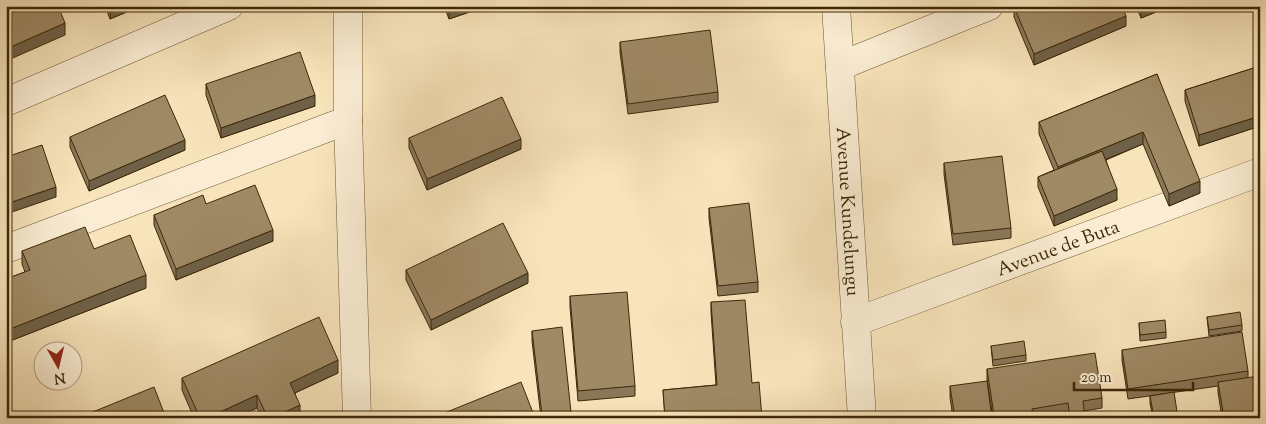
<svg xmlns="http://www.w3.org/2000/svg" width="1266" height="424" font-family="'Sorts Mill Goudy',serif">
  <style>
    .lines { fill: none; stroke-linecap: round; stroke-linejoin: round }
    .minor-casing { stroke: #6c5736; stroke-width: 29 }
    .minor { stroke: #faedd3; stroke-width: 28 }
    .wall { fill: #897758; stroke: #3e2809 }
    .shaded-wall { fill: #6f6147; stroke: #3e2809 }
    .building { fill: #9f8a66; stroke: #3e2809 }
    .labels { text-anchor: middle; stroke-width: 4; stroke-linejoin: round; paint-order: stroke }
    .street-label { font-size: 19px; fill: #3e2809; stroke: #faedd3 }
  </style>
  <rect width="100%" height="100%" fill="#f8e4bb"/>
  <filter id="stains"><feTurbulence type="fractalNoise" baseFrequency=".004" numOctaves="4"/><feColorMatrix values="0 0 0 0 .2 0 0 0 0 .09 0 0 0 0 .02 0 0 0 .5 -.17"/></filter>
  <radialGradient id="worn" r=".72"><stop offset=".6" stop-color="#630" stop-opacity="0"/><stop offset="1" stop-color="#630" stop-opacity=".3"/></radialGradient>
  <g class="lines">
    <defs>
      <g id="minor">
        <polyline points="348,6 348,120 357,418"/>
        <path id="s1" d="M836,6L862,418"/>
        <polyline points="840,66 989,6"/>
        <polyline points="6,102 229,6"/>
        <polyline points="6,249 348,120"/>
        <path id="s2" d="M855,322L1260,172"/>
      </g>
    </defs>
    <use href="#minor" class="minor-casing"/>
    <use href="#minor" class="minor"/>
  </g>
  <g class="wall">
    <polygon points="105,6 141,6 110,19"/>
    <polygon points="444,6 487,6 449,19"/>
    <polygon points="1136,6 1171,6 1141,18"/>
    <polygon points="1014,7 1126,26 1034,65 1014,17"/>
    <polygon points="620,42 718,92 718,102 628,114 620,52"/>
    <polygon points="1260,66 1260,126 1199,146 1185,101 1185,90"/>
    <polygon points="1157,74 1200,193 1169,206 1143,144 1106,160 1117,200 1054,226 1038,187 1038,177 1054,170 1039,134 1039,122"/>
    <polygon points="206,84 315,106 221,138 206,95"/>
    <polygon points="70,137 185,150 89,191 70,147"/>
    <polygon points="409,138 521,149 427,190 409,148"/>
    <polygon points="944,163 1011,228 1011,238 953,245 944,174"/>
    <polygon points="206,204 273,241 176,280 154,225 154,215"/>
    <polygon points="709,208 758,282 758,292 718,296 709,218"/>
    <polygon points="94,249 146,288 10,341 6,333 6,279 25,272 22,264 22,251"/>
    <polygon points="406,270 528,283 431,330 406,280"/>
    <polygon points="570,296 635,386 635,396 578,401 570,307"/>
    <polygon points="711,302 752,383 762,418 665,418 663,390 716,385 711,312"/>
    <polygon points="1207,317 1242,325 1242,331 1209,336"/>
    <polygon points="1139,323 1166,332 1166,338 1140,341"/>
    <polygon points="532,331 571,412 571,418 541,418 532,341"/>
    <polygon points="991,346 1026,355 1026,361 993,366"/>
    <polygon points="1122,350 1248,371 1248,377 1260,418 1222,418 1218,392 1218,386 1128,399 1122,360"/>
    <polygon points="987,369 1102,398 1102,408 1084,411 1085,418 1069,418 1068,413 1041,418 993,418 987,380"/>
    <polygon points="338,373 295,393 300,418 262,418 257,408 235,418 194,418 182,390 182,378"/>
    <polygon points="950,386 992,418 953,418 950,397"/>
    <polygon points="1150,396 1178,418 1153,418 1150,403"/>
  </g>
  <g class="shaded-wall">
    <polygon points="111,6 141,6 110,19"/>
    <polygon points="456,6 487,6 449,19 449,9"/>
    <polygon points="1145,6 1171,6 1141,18 1141,8"/>
    <polygon points="1126,16 1126,26 1034,65 1034,54"/>
    <polygon points="65,23 65,35 6,61 6,49"/>
    <polygon points="315,95 315,106 221,138 221,128"/>
    <polygon points="1260,116 1260,126 1199,146 1199,135"/>
    <polygon points="1143,132 1143,144 1058,179 1058,167"/>
    <polygon points="521,139 521,149 427,190 427,179"/>
    <polygon points="185,140 185,150 89,191 89,181"/>
    <polygon points="1200,181 1200,193 1169,206 1169,194"/>
    <polygon points="56,187 56,197 6,214 6,204"/>
    <polygon points="1117,189 1117,200 1054,226 1054,216"/>
    <polygon points="273,230 273,241 176,280 176,269"/>
    <polygon points="528,273 528,283 431,330 431,320"/>
    <polygon points="146,275 146,288 10,341 10,329"/>
    <polygon points="338,360 338,373 290,395 290,383"/>
    <polygon points="257,395 257,408 235,418 207,418"/>
    <polygon points="300,405 300,418 272,418"/>
  </g>
  <g class="building">
    <polygon points="6,6 58,6 65,23 6,49"/>
    <polygon points="448,6 456,6 449,9"/>
    <polygon points="1122,6 1126,16 1034,54 1014,7"/>
    <polygon points="710,30 718,92 628,104 620,42"/>
    <polygon points="300,52 315,95 221,128 206,84"/>
    <polygon points="1260,66 1260,116 1199,135 1185,90"/>
    <polygon points="1157,74 1200,181 1169,194 1143,132 1058,167 1039,122"/>
    <polygon points="165,95 185,140 89,181 70,137"/>
    <polygon points="502,97 521,139 427,179 409,138"/>
    <polygon points="42,145 56,187 6,204 6,157"/>
    <polygon points="1102,151 1117,189 1054,216 1038,177"/>
    <polygon points="1002,156 1011,228 953,234 944,163"/>
    <polygon points="255,185 273,230 176,269 154,215 203,195 206,204"/>
    <polygon points="749,203 758,282 718,286 709,208"/>
    <polygon points="503,223 528,273 431,320 406,270"/>
    <polygon points="85,227 94,249 130,235 146,275 10,329 6,320 6,279 30,270 22,251"/>
    <polygon points="627,292 635,386 578,391 570,296"/>
    <polygon points="745,300 752,383 759,382 762,418 732,418 731,413 681,418 665,418 663,390 717,385 711,302"/>
    <polygon points="1240,312 1242,325 1209,330 1207,317"/>
    <polygon points="319,317 338,360 290,383 300,405 272,418 268,418 257,395 207,418 200,418 182,378"/>
    <polygon points="1165,320 1166,332 1140,335 1139,323"/>
    <polygon points="562,327 571,412 542,415 532,331"/>
    <polygon points="1242,332 1248,371 1128,389 1122,350"/>
    <polygon points="1024,341 1026,355 993,360 991,346"/>
    <polygon points="1095,353 1102,398 1083,401 1085,418 1070,418 1068,403 1032,409 1033,418 1009,418 1008,412 994,415 987,369"/>
    <polygon points="1259,376 1260,381 1260,418 1224,418 1218,382"/>
    <polygon points="987,381 992,418 955,418 950,386"/>
    <polygon points="521,382 535,418 432,418"/>
    <polygon points="154,387 166,418 78,418"/>
    <polygon points="1174,392 1178,418 1154,418 1150,396"/>
  </g>
  <g class="labels">
    <g class="street-label">
      <text dy="7" stroke="none"><textPath href="#s1" startOffset="206">Avenue Kundelungu</textPath></text>
      <text dy="7" stroke="none"><textPath href="#s2" startOffset="216">Avenue de Buta</textPath></text>
    </g>
  </g>
  <rect width="1266" height="424" fill="none" stroke="#f8e4bb" stroke-width="25"/>
  <rect x="8" y="8" width="1251" height="409" fill="none" stroke="#3e2809" stroke-width="2.5"/>
  <rect x="12" y="12" width="1241" height="399" fill="none" stroke="#3e2809"/>
  <g transform="translate(58 366) rotate(172)"><circle r="24" fill="#faedd3" stroke="#af9e82"/>
  <path d="M0-4L9 19L0 12L-9 19Z" fill="#8f2418"/>
  <text y="-8" font-size="14" font-weight="bold" text-anchor="middle" fill="#3e2809">N</text>
  </g>
  <path d="M1074 382v8h119v-8" fill="none" stroke="#3e2809" stroke-width="2.5"/>
  <text x="1081" y="382" font-size="15" fill="#3e2809" stroke="#faedd3" stroke-width="4" paint-order="stroke">20 m</text>
  <rect width="100%" height="100%" filter="url(#stains)"/>
  <rect width="100%" height="100%" fill="url(#worn)"/>
</svg>
